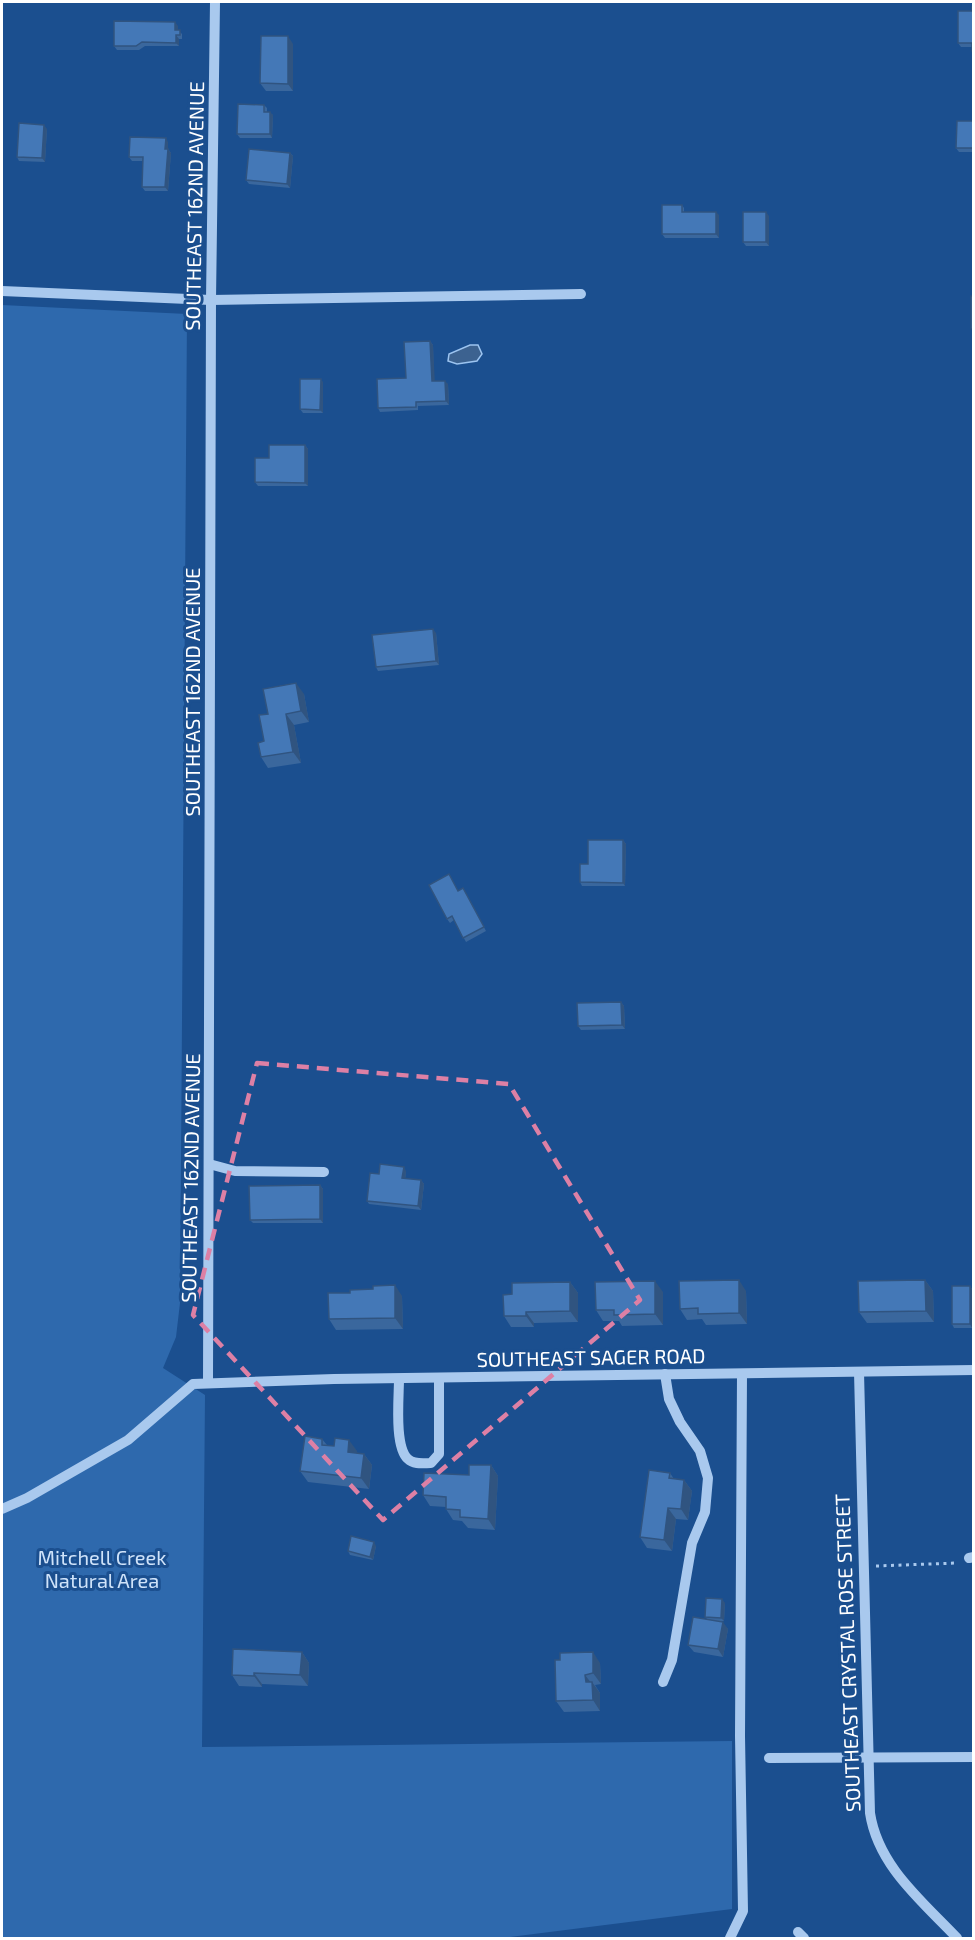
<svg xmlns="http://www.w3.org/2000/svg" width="975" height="1940" font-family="'Exo 2',sans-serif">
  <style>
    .green { fill: #2e69ad }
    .water { fill: #3c6290; stroke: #9cc4f0; stroke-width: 1.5 }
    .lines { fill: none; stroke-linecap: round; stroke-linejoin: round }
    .path { stroke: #a9c9ee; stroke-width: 3; stroke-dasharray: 3 4.5; stroke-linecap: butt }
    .minor { stroke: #a9c9ee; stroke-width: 10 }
    .wall { fill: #3a679d }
    .shaded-wall { fill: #305480 }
    .building { fill: #4478b7; stroke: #305480; stroke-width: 1.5 }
    .marked { fill: none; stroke: #dd80a5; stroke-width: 4.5; stroke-dasharray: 12 8; stroke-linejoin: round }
    .labels { text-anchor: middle; stroke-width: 6; stroke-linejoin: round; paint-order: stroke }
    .street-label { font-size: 20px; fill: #fff; stroke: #1b4f8f }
    .park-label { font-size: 20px; fill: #cfe3fa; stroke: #1b4f8f }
  </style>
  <rect width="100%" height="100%" fill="#1b4f8f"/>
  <polygon class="green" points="2,305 187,314 180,1303 176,1337 163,1368 205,1395 202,1747 732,1741 732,1909 503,1938 2,1938"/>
  <polygon class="water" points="470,345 478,345 482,354 477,361 457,364 448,361 449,354"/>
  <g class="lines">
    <polyline class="path" points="876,1566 957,1563"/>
    <g class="minor">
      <polyline points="2,291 211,300 581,294"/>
      <polyline points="209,1164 235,1171 324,1172"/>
      <path d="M859,1372L870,1813C878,1866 922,1901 957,1938"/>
      <path d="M399,1379C399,1397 394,1447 408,1459C414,1465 424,1463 431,1463L439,1454V1378"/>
      <polyline points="208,1383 211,300 215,2"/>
      <polyline points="2,1509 27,1498 128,1440 193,1384 334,1379 974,1370"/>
      <polyline points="969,1558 974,1557"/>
      <polyline points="663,1682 672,1660 692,1543 705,1512 708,1478 700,1451 680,1422 669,1399 665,1374"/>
      <polyline points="769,1758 974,1757"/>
      <polyline points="798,1932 804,1938"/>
      <polyline points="730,1938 743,1911 740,1736 742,1374"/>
    </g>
  </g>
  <g class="wall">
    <polygon points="974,7 974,53 972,51 972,47 961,47 958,43"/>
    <polygon points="178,26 178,30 182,34 182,39 179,39 179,46 145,46 139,50 117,50 114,46"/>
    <polygon points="293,44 293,91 266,91 260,83"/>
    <polygon points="264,105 267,108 267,112 273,115 272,138 240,138 237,134"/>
    <polygon points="974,121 974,156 973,152 959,152 956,148"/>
    <polygon points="47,129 45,162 19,161 17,157"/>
    <polygon points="168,142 168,149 171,153 168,191 145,191 142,187 143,161 132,161 129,157"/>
    <polygon points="290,153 293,156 290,188 249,184 246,180"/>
    <polygon points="682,205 684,208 684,212 719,215 719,238 665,238 662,234"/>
    <polygon points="769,216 769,246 746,246 743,242"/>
    <polygon points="430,341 433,345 434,381 448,384 449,405 418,406 418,410 380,412 378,408 406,378"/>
    <polygon points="323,382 323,413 303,413 300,409"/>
    <polygon points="305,445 308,449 308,486 258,486 255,482 269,458"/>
    <polygon points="436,633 439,665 378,671 376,667"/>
    <polygon points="304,694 309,722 294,725 301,763 268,768 261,757 268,714"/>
    <polygon points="623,840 626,844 625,886 582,886 580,882 588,864"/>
    <polygon points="451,878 458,891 465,892 486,931 466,942 454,920 450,923 447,919"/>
    <polygon points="621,1002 624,1006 625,1029 581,1030 578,1026"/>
    <polygon points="406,1171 405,1179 421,1180 424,1184 421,1210 369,1204 367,1201"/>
    <polygon points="320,1185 323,1189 323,1223 253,1223 250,1220"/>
    <polygon points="925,1280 933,1291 934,1322 867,1323 859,1312"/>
    <polygon points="570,1282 578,1293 578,1322 534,1323 534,1327 511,1327 504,1316 512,1294"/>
    <polygon points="970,1286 972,1289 972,1328 954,1328 952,1324"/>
    <polygon points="746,1291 747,1324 706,1325 702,1319 687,1320 680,1309"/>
    <polygon points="663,1292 663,1325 622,1326 619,1321 603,1321 596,1310"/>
    <polygon points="350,1293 402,1296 403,1329 336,1330 329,1319"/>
    <polygon points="322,1439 327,1445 357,1451 357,1453 364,1454 372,1465 369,1489 308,1482 300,1471"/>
    <polygon points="491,1465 498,1476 495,1530 468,1528 462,1521 453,1520 446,1509 446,1507 430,1506 423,1495"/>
    <polygon points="670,1473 674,1479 684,1480 692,1491 688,1520 676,1519 672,1551 647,1548 640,1537"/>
    <polygon points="376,1546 373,1560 350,1555 348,1551"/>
    <polygon points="725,1603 724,1621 718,1621 728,1629 723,1657 694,1652 688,1645 707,1619 705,1617"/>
    <polygon points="302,1652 309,1663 308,1686 262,1684 262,1687 239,1686 232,1675"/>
    <polygon points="555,1660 600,1663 601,1684 595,1685 600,1693 600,1711 564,1712 556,1701"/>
  </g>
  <g class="shaded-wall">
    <polygon points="175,22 178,26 178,34 175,30"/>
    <polygon points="176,35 179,39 179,46 176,43"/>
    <polygon points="288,36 293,44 293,91 288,84"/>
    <polygon points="270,112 273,115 272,138 270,134"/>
    <polygon points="44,125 47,129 45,162 42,158"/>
    <polygon points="166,138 168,142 168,153 165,149"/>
    <polygon points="168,149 171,153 168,191 165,187"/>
    <polygon points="290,153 293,156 290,188 287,184"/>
    <polygon points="716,212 719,215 719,238 716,234"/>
    <polygon points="766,212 769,216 769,246 766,242"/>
    <polygon points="430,341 433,345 435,385 432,381"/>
    <polygon points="321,379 323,382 323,413 320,410"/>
    <polygon points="445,381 448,384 449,405 446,401"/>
    <polygon points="305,445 308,449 308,486 305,483"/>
    <polygon points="433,629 436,633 439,665 436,661"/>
    <polygon points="296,683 304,694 309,722 301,711"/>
    <polygon points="286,714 294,725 301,763 293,752"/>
    <polygon points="623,840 626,844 625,886 623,883"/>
    <polygon points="621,1002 624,1006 625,1029 622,1025"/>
    <polygon points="404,1167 406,1171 405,1182 402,1178"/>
    <polygon points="421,1180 424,1184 421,1210 418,1206"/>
    <polygon points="320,1185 323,1189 323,1223 320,1219"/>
    <polygon points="739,1280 746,1291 747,1324 739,1313"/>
    <polygon points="925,1280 933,1291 934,1322 926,1311"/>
    <polygon points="655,1281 663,1292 663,1325 655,1314"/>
    <polygon points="570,1282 578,1293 578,1322 570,1311"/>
    <polygon points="395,1285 402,1296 403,1329 395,1318"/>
    <polygon points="970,1286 972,1289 972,1328 970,1324"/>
    <polygon points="526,1312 534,1323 534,1327 526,1316"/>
    <polygon points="349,1440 357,1451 356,1463 348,1452"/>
    <polygon points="364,1454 372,1465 369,1489 361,1478"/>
    <polygon points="491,1465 498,1476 495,1530 488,1519"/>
    <polygon points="684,1480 692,1491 688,1520 681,1509"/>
    <polygon points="668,1508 676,1519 672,1551 664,1540"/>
    <polygon points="374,1542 376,1546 373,1560 370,1557"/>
    <polygon points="722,1599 725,1603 724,1621 721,1618"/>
    <polygon points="723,1622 728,1629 723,1657 718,1649"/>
    <polygon points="302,1652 309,1663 308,1686 300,1675"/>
    <polygon points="593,1652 600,1663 601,1684 593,1673"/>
    <polygon points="254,1673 262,1684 262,1687 254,1676"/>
    <polygon points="585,1675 592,1684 592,1682 600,1693 600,1711 593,1700 586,1682"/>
  </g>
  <g class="building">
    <polygon points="972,7 974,7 974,51 972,51 972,43 958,43 958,11 972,11"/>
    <polygon points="114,21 175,22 175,30 180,30 180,35 176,35 176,43 142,42 136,46 114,46"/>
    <polygon points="261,36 288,36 288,84 260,83"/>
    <polygon points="238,104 264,105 264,112 270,112 270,134 237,134"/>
    <polygon points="957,121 974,121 974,155 973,155 973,148 956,148"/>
    <polygon points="19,123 44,125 42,158 17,157"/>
    <polygon points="130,137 166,138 165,149 168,149 165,187 142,187 143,157 129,157"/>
    <polygon points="249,149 290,153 287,184 246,180"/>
    <polygon points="662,205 682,205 682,212 716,212 716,234 662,234"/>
    <rect x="743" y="212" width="23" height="30"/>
    <rect x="971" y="296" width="3" height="33"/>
    <polygon points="430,341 432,381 445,381 446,401 416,402 416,407 378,408 377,379 406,378 404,342"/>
    <polygon points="300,379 321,379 320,410 300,409"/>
    <polygon points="269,445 305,445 305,483 255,482 255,458 269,458"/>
    <polygon points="433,629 436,661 376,667 372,635"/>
    <polygon points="296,683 301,711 286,714 293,752 261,757 258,743 264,741 259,715 268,714 263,689"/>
    <polygon points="588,840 623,840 623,883 580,882 580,864 588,864"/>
    <polygon points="449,874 458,891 463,888 484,927 463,938 452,916 447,919 429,885"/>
    <polygon points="621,1002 622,1025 578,1026 577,1003"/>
    <polygon points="380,1164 404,1167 402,1178 421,1180 418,1206 367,1201 370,1173 379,1174"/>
    <polygon points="320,1185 320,1219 250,1220 249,1186"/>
    <polygon points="739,1280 739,1313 698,1314 698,1308 680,1309 679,1281"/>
    <polygon points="925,1280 926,1311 859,1312 858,1281"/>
    <polygon points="655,1281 655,1314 614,1315 614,1310 596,1310 595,1282"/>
    <polygon points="570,1282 570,1311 526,1312 526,1316 504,1316 503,1295 512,1294 512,1283"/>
    <polygon points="395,1285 395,1318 329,1319 328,1293 350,1293 350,1290 373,1289 373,1286"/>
    <rect x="952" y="1286" width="18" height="38"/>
    <polygon points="305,1436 322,1439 322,1445 334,1446 335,1438 349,1440 348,1452 364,1454 361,1478 300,1471"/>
    <polygon points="469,1465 491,1465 488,1519 460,1517 460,1510 446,1509 446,1497 423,1495 424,1473 469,1475"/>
    <polygon points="649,1470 670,1473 669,1478 684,1480 681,1509 668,1508 664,1540 640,1537"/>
    <polygon points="351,1536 374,1542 370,1557 348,1551"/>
    <polygon points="706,1598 722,1599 721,1618 705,1617"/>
    <polygon points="693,1617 723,1622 718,1649 688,1645"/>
    <polygon points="233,1649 302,1652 300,1675 254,1673 254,1676 232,1675"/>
    <polygon points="593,1652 593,1673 585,1675 586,1682 592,1682 593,1700 556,1701 555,1660 560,1660 560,1653"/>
  </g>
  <path class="marked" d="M257,1063L509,1084L640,1300L383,1520L193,1315Z"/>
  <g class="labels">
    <g class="street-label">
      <text transform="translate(195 206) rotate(-89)" y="7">SOUTHEAST 162ND AVENUE</text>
      <text transform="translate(193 692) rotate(-90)" y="7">SOUTHEAST 162ND AVENUE</text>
      <text transform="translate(191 1178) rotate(-89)" y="7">SOUTHEAST 162ND AVENUE</text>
      <text transform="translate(591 1358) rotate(-1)" y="7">SOUTHEAST SAGER ROAD</text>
      <text transform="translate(848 1653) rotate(-92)" y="7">SOUTHEAST CRYSTAL ROSE STREET</text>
    </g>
    <g class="park-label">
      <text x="102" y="1565">Mitchell Creek<tspan x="102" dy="23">Natural Area</tspan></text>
    </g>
  </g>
  <rect width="975" height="1940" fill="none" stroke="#ffffff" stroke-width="6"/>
</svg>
